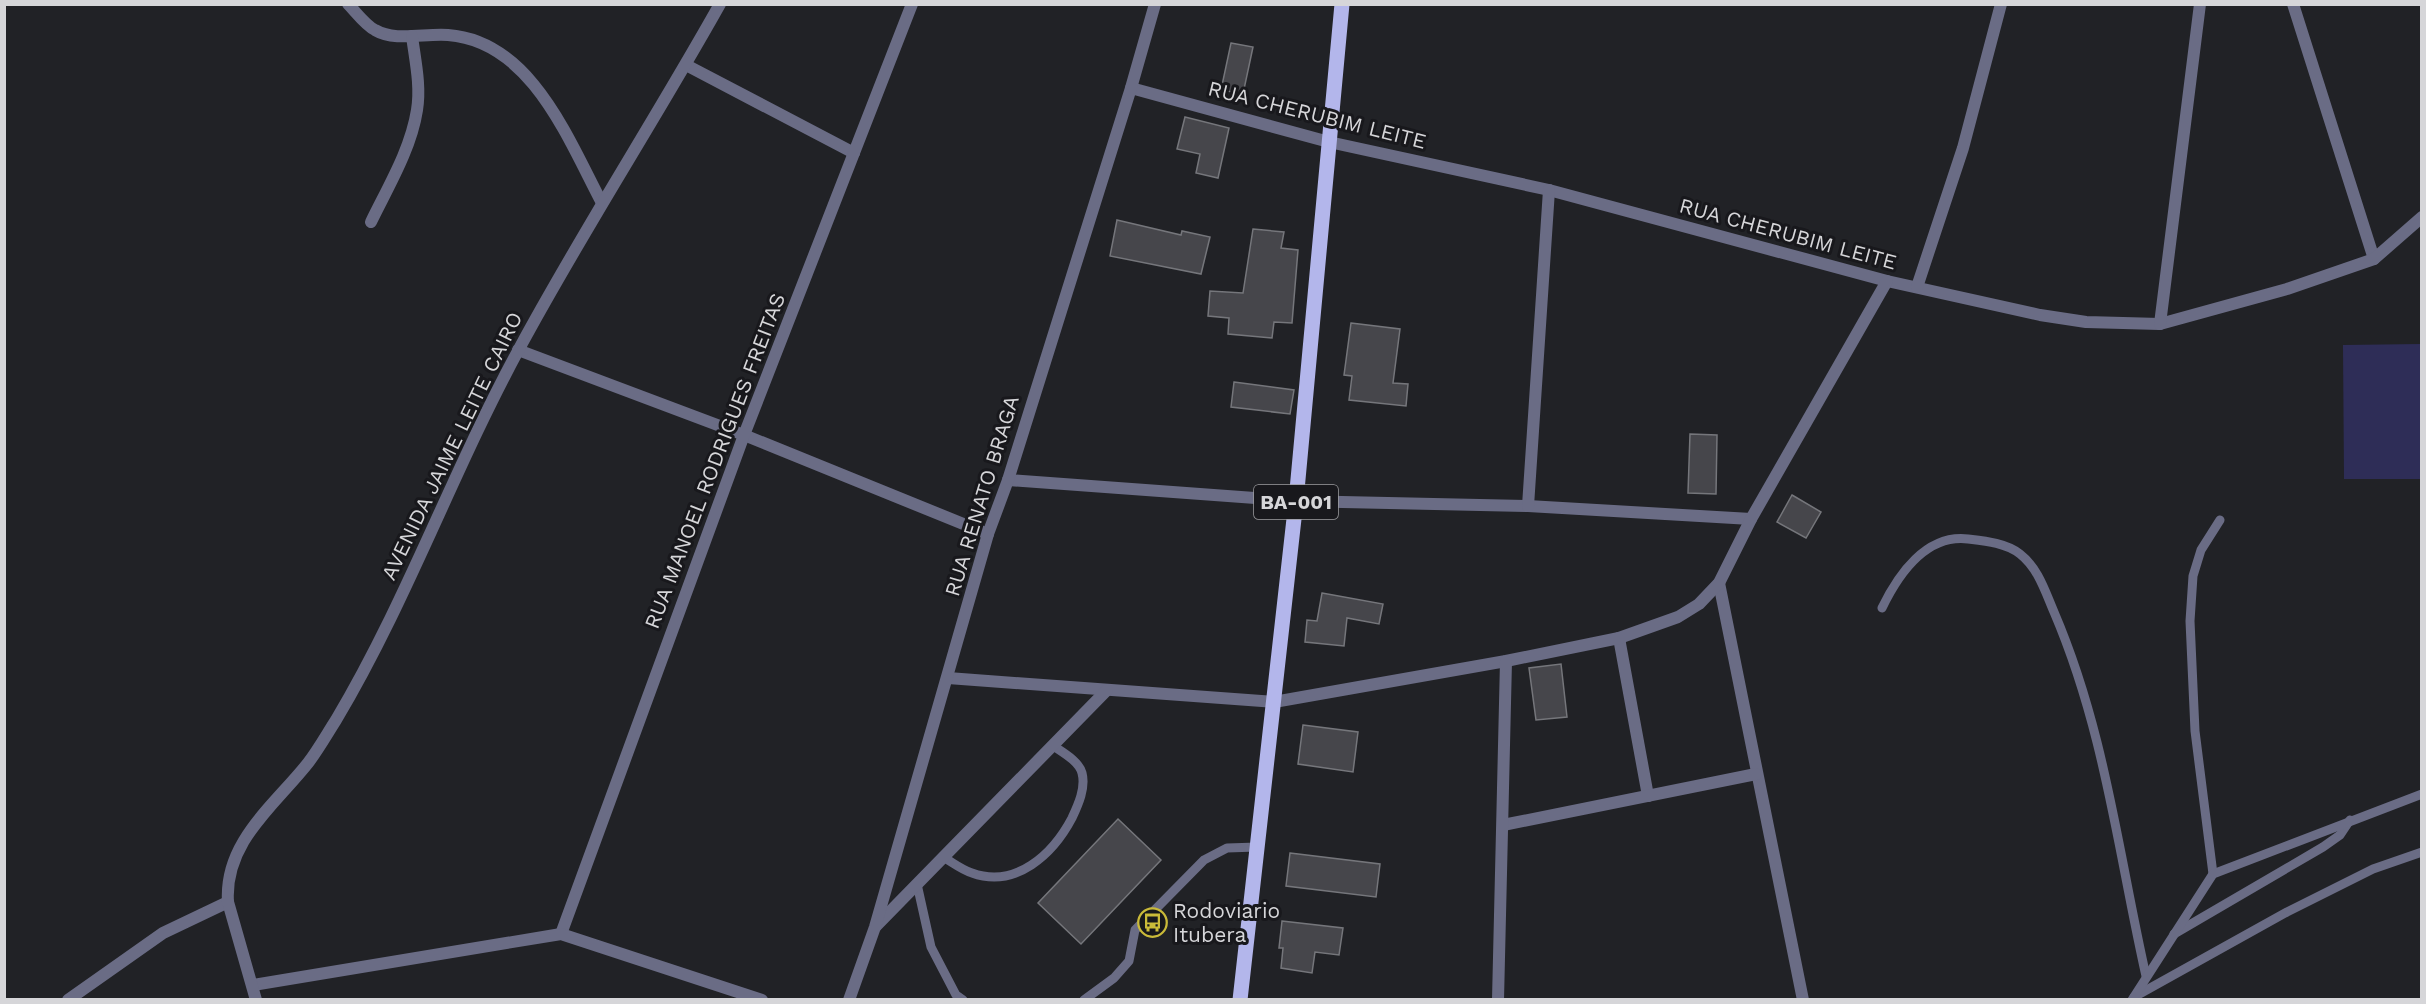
<svg xmlns="http://www.w3.org/2000/svg" width="2426" height="1004" font-family="'Work Sans',sans-serif">
  <style>
    .green { fill: #2e2d57 }
    .building { fill: #46464b; stroke: #75767b; stroke-width: 1.5 }
    .lines { fill: none; stroke-linecap: round; stroke-linejoin: round }
    .service { stroke: #6a6c85; stroke-width: 9 }
    .minor { stroke: #6a6c85; stroke-width: 12 }
    .primary { stroke: #b3b6eb; stroke-width: 15 }
    .labels { text-anchor: middle; stroke-width: 6; stroke-linejoin: round; paint-order: stroke }
    .shield { fill: #18181c; stroke: #9d9da0; stroke-width: 1.5 }
    .shield-label { font-size: 20px; font-weight: bold; fill: #d6d6d9 }
    .street-label { font-size: 21px; fill: #d6d6d9; stroke: #18181c }
    .poi-label { font-size: 21px; fill: #d6d6d9; stroke: #18181c; text-anchor: start }
  </style>
  <rect width="100%" height="100%" fill="#212226"/>
  <polygon class="green" points="2421,344 2421,479 2344,479 2343,345"/>
  <g class="building">
    <polygon points="1231,43 1253,47 1243,94 1221,90"/>
    <polygon points="1185,117 1229,128 1218,178 1196,173 1200,154 1177,149"/>
    <polygon points="1117,220 1181,235 1182,231 1210,237 1201,274 1110,256"/>
    <polygon points="1253,229 1284,232 1281,248 1298,250 1292,323 1274,322 1272,338 1228,334 1229,318 1208,316 1210,291 1243,293"/>
    <polygon points="1351,323 1400,329 1393,383 1408,384 1406,406 1349,400 1352,376 1344,375"/>
    <polygon points="1234,382 1294,390 1290,414 1231,407"/>
    <polygon points="1690,434 1717,435 1716,494 1688,493"/>
    <polygon points="1792,495 1821,512 1806,538 1777,522"/>
    <polygon points="1322,593 1383,604 1379,624 1347,618 1344,646 1305,642 1307,620 1317,621"/>
    <polygon points="1561,664 1567,717 1536,720 1529,668"/>
    <polygon points="1303,725 1358,732 1353,772 1298,764"/>
    <polygon points="1118,819 1161,860 1081,944 1038,903"/>
    <polygon points="1290,853 1380,864 1376,897 1286,886"/>
    <polygon points="1282,921 1343,928 1339,955 1315,952 1312,973 1281,968 1283,948 1279,948"/>
  </g>
  <g class="lines">
    <g class="service">
      <path d="M1882,608C1898,575 1926,534 1968,539C1985,541 2006,543 2020,554C2038,568 2045,591 2054,612C2105,731 2118,852 2146,976"/>
      <path d="M943,857C952,862 962,870 972,873C1016,889 1053,854 1072,818C1078,805 1086,788 1082,773C1079,761 1062,752 1052,745"/>
      <polyline points="2213,874 2195,731 2190,621 2193,576 2201,550 2220,520"/>
      <polyline points="917,884 931,947 956,995 963,1000"/>
      <polyline points="2174,934 2323,847 2340,835 2350,820"/>
      <polyline points="2134,997 2287,912 2373,869 2422,852"/>
      <polyline points="1084,1000 1114,978 1129,961 1135,930 1204,860 1227,848 1257,847"/>
      <polyline points="2132,1000 2213,874 2422,794"/>
    </g>
    <g class="minor">
      <path d="M348,4C356,12 365,25 375,30C395,42 425,33 448,35C531,41 568,139 602,203"/>
      <polyline points="2293,4 2374,259"/>
      <polyline points="686,65 854,153"/>
      <polyline points="1131,88 1329,142 1549,190 1887,281 2040,315 2086,322 2160,324 2287,289 2374,259 2422,217"/>
      <path d="M371,222C388,187 411,149 417,110C421,85 415,60 412,36"/>
      <polyline points="1917,287 1963,148 2001,4"/>
      <polyline points="2160,324 2200,4"/>
      <polyline points="518,350 744,435 988,534"/>
      <polyline points="1008,480 1296,501 1528,506 1751,519"/>
      <polyline points="1528,506 1549,190"/>
      <polyline points="1719,583 1803,1000"/>
      <polyline points="1619,638 1648,796"/>
      <polyline points="948,678 1274,702 1506,661 1619,638 1678,617 1699,604 1719,583 1751,519 1887,281"/>
      <polyline points="1503,825 1756,774"/>
      <polyline points="876,926 1107,690"/>
      <polyline points="561,934 744,435 912,4"/>
      <polyline points="253,985 561,934 762,1000"/>
      <polyline points="68,1000 163,933 228,902"/>
      <path d="M256,1000L228,902C224,842 274,806 308,763C318,750 327,734 336,720C407,601 453,470 519,349C582,232 655,120 720,4"/>
      <polyline points="849,1000 875,927 988,534 1008,480 1131,88 1155,4"/>
      <polyline points="1498,1000 1506,661"/>
    </g>
    <polyline class="primary" points="1240,1000 1296,501 1342,4"/>
  </g>
  <defs>
    <symbol id="bus-ring" viewBox="-11 -11 22 22"><circle r="9.5" fill="#18181c" stroke="#caba39" stroke-width="1.5"/><path d="M-5-6H5V4H4V6H2V4H-2V6H-4V4H-5ZM-3.5-4V0h7V-4ZM-3.5 1.2v1.5H-2V1.2ZM2 1.2v1.5H3.5V1.2Z" fill="#caba39"/></symbol>
  </defs>
  <g fill-rule="evenodd">
    <use href="#bus-ring" x="1136" y="906" width="33" height="33"/>
  </g>
  <g class="labels">
    <rect class="shield" x="1254" y="485" width="84" height="34" rx="4.5"/>
    <g class="shield-label">
      <text x="1296" y="509">BA-001</text>
    </g>
    <g class="street-label">
      <text transform="translate(1317 115) rotate(14)" y="7">RUA CHERUBIM LEITE</text>
      <text transform="translate(1788 234) rotate(15)" y="7">RUA CHERUBIM LEITE</text>
      <text transform="translate(452 446) rotate(-64)" y="7">AVENIDA JAIME LEITE CAIRO</text>
      <text transform="translate(715 461) rotate(-69)" y="7">RUA MANOEL RODRIGUES FREITAS</text>
      <text transform="translate(982 496) rotate(-73)" y="7">RUA RENATO BRAGA</text>
    </g>
    <g class="poi-label">
      <text x="1173" y="918">Rodoviario<tspan x="1173" dy="24">Itubera</tspan></text>
    </g>
  </g>
  <rect width="2426" height="1004" fill="none" stroke="#d6d6d9" stroke-width="12"/>
</svg>
